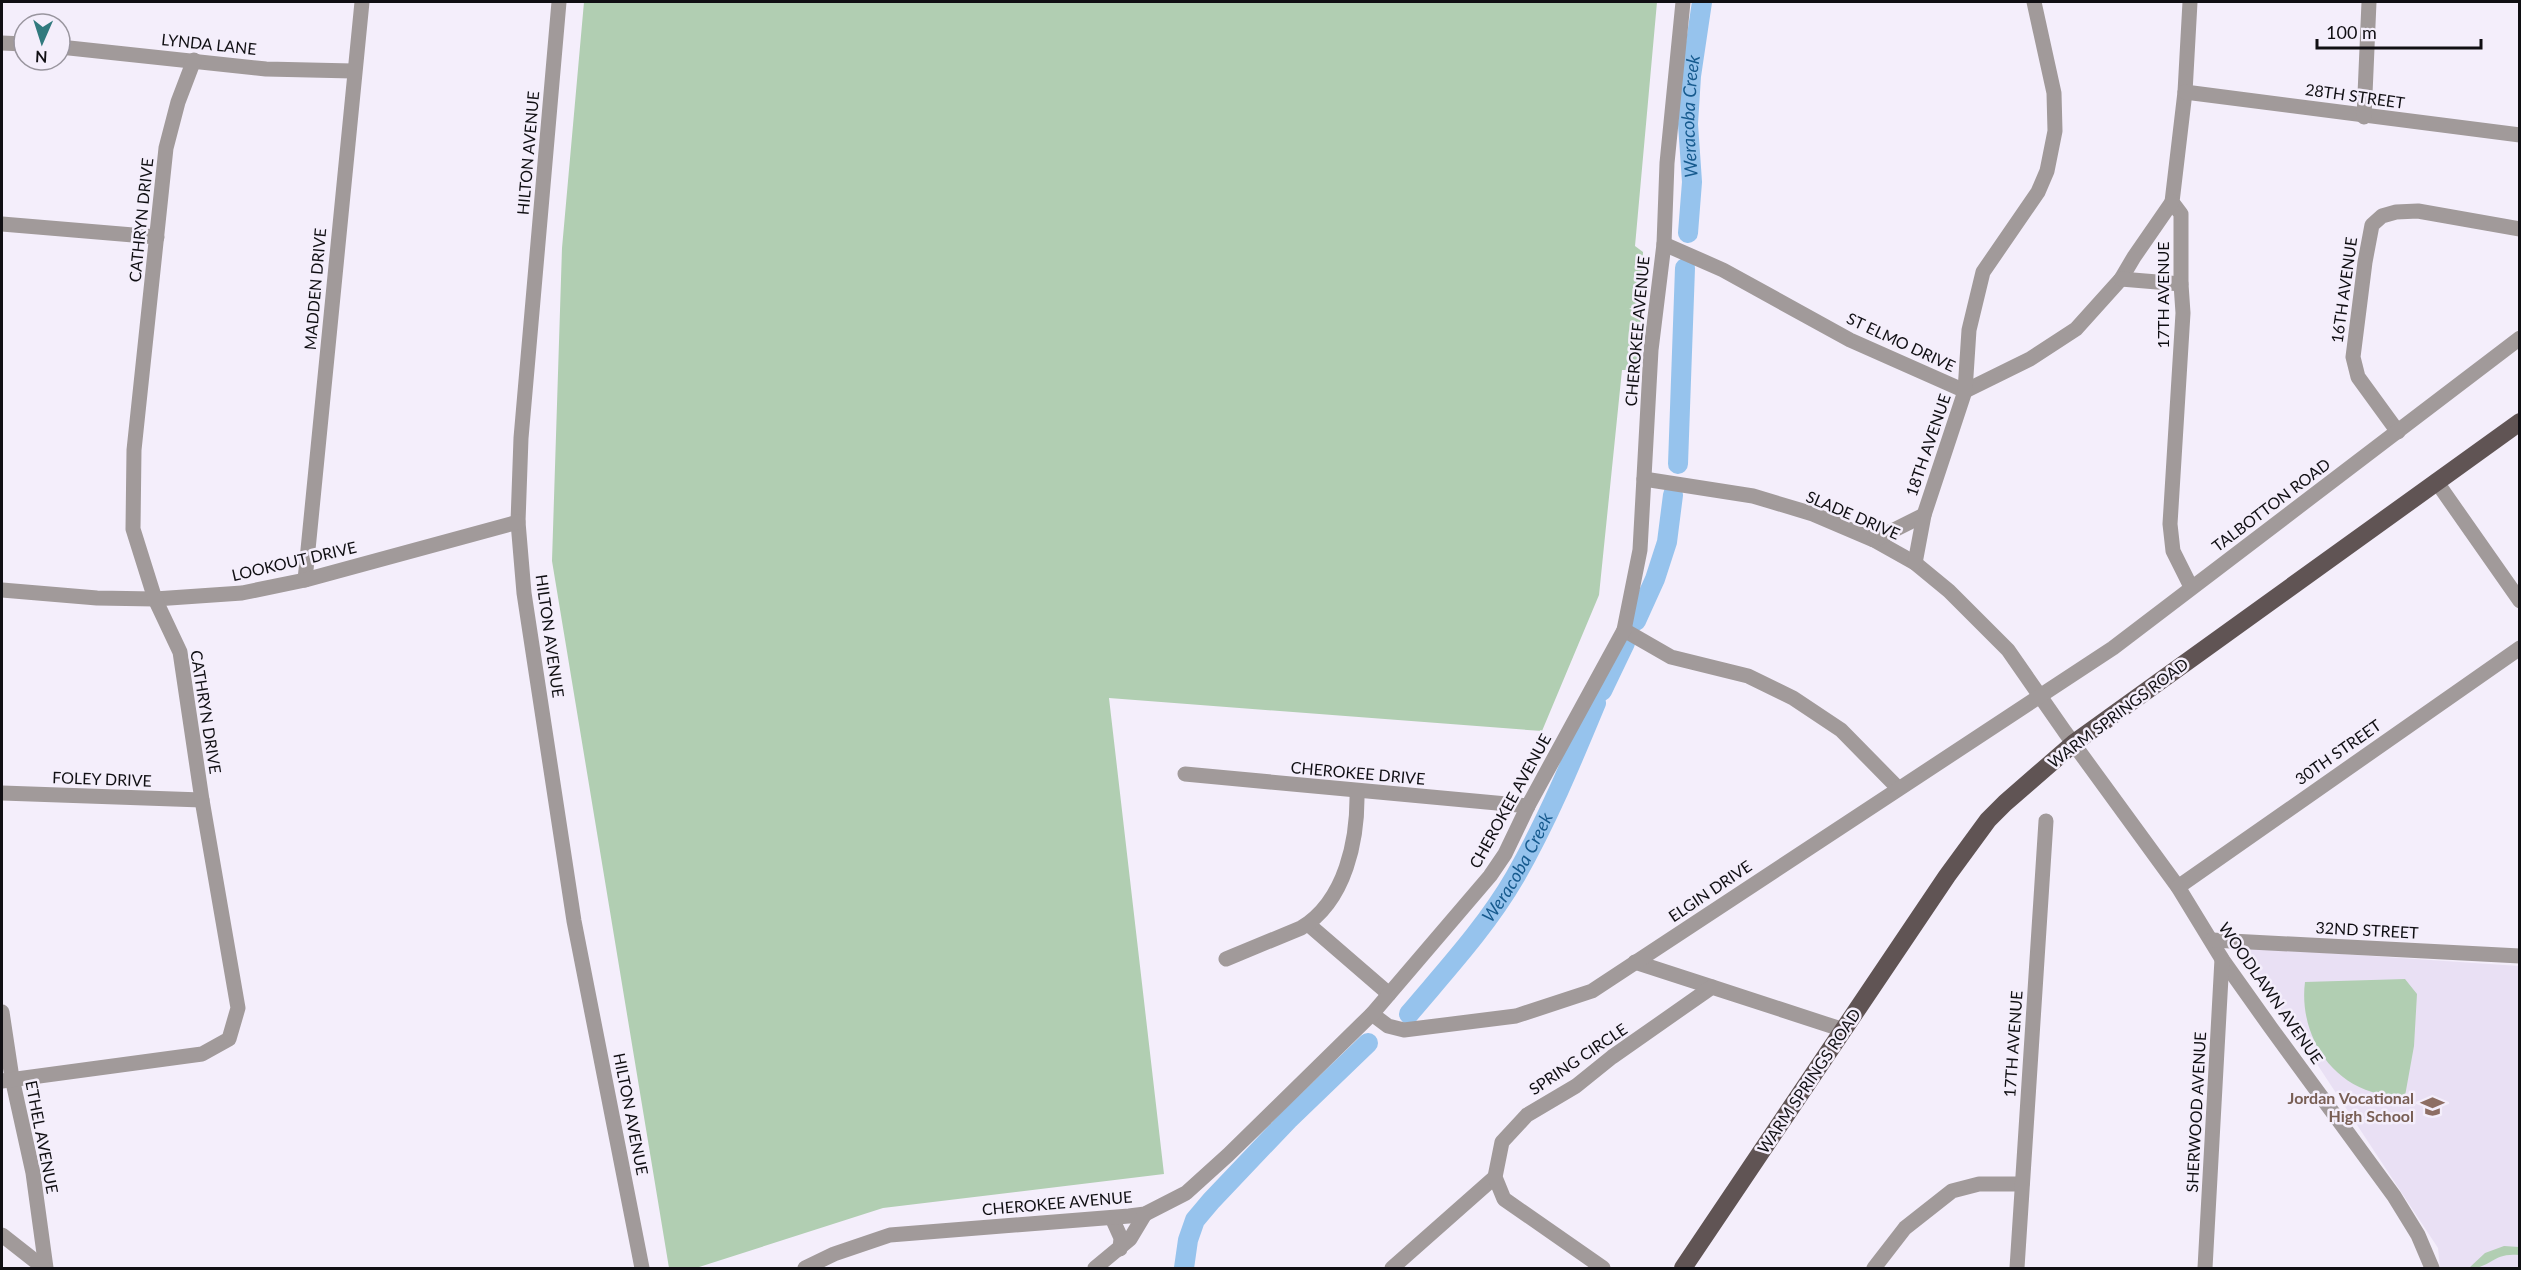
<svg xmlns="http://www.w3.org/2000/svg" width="2521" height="1270" font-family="Lato,sans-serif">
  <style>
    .built { fill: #e9e0f4 }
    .green { fill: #b1ceb2 }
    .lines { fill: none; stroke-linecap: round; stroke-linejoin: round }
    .river { stroke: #96c3ed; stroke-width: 20 }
    .minor { stroke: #a19a9a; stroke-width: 15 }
    .major { stroke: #605454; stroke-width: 18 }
    .labels { text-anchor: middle; stroke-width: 5; stroke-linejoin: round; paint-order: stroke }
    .street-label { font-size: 16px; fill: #100f13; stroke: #f4eefb }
    .education-label { font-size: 16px; font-weight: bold; fill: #785e54; stroke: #f4eefb; text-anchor: end }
    .water-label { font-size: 18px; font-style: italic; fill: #165a8e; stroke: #f4eefb }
  </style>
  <rect width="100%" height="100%" fill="#f4eefb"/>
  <polygon class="built" points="2240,947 2519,966 2519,1268 2440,1268 2438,1248"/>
  <g class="green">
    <polygon points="584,2 1657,2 1635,246 1643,252 1641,303 1629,309 1636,310 1641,314 1638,365 1632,370 1622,370 1599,595 1542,731 1109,698 1164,1174 883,1208 696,1268 669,1268 552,561 562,248"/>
    <path d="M2405,979L2417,994L2414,1046L2405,1096C2394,1095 2382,1095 2372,1092C2325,1078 2299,1028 2305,982Z"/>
    <path d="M2504,1246L2519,1247V1255C2493,1252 2490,1269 2469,1268L2485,1253Z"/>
  </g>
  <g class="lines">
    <g class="river">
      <path id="s1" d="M1688,233L1692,182L1688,124L1691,76L1702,2"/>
      <polyline points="1678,464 1685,268"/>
      <polyline points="1636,621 1655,579 1667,542 1673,495"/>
      <polyline points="1602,691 1625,643"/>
      <path id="s2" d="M1409,1014C1446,970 1486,927 1515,877C1547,821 1572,761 1596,703"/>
      <polyline points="1184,1268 1188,1240 1195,1220 1211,1201 1288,1120 1368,1043"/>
    </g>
    <g class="minor">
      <polyline points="559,2 521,438 518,522 524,593 574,921 642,1268"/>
      <polyline points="2190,2 2185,92 2172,202 2181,214 2181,284 2183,313 2170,524 2173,551 2191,587"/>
      <polyline points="2,43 24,44"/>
      <polyline points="60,47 266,69 353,71"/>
      <polyline points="2185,92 2520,135"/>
      <polyline points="2364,117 2369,2"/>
      <polyline points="2,224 157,237"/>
      <polyline points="1664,244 1723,270 1850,340 1965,391 2030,359 2076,329 2121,279 2134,257 2172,202"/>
      <polyline points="2121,279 2181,284"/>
      <polyline points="2398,432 2358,377 2353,357 2365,262 2372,225 2382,216 2396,212 2418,211 2520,229"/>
      <polyline points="1644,479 1753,496 1813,514 1874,540 1915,563 1949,591 2008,650 2065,732 2178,887 2222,959 2271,1028 2394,1196 2418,1235 2432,1268"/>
      <polyline points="2436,481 2520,601"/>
      <polyline points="1874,540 1924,515"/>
      <polyline points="1915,563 1924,515 1965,391 1969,330 1983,272 2038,192 2047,171 2055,131 2054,93 2034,2"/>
      <polyline points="305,580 362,2"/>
      <polyline points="2,590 97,598 155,599 242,593 305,580 518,522"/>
      <polyline points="1624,630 1671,657 1748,676 1793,698 1841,730 1898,788"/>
      <polyline points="1185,774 1528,806"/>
      <polyline points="2,793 202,800"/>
      <polyline points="2178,887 2520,648"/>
      <polyline points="1308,924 1389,994"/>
      <polyline points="2212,940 2520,956"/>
      <path d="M1226,959L1301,928C1346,901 1358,839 1357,791"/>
      <polyline points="1635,962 1712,987"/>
      <polyline points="2,1012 12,1078 33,1173 46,1268"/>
      <polyline points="1372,1014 1388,1026 1404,1030 1516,1016 1592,991 2113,648 2520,338"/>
      <polyline points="2,1081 202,1054 229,1039 238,1008 202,800 180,652 155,599 133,529 134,450 166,148 178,102 194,60"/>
      <polyline points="1112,1218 1121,1238 1120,1249"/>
      <polyline points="2,1235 44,1268"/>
      <polyline points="805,1268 834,1254 890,1235 1129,1216 1145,1214 1186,1193 1228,1155 1372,1014 1490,876 1505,854 1528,806 1624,630 1640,550 1651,350 1664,244 1667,163 1683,2"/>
      <polyline points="1095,1268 1130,1239 1145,1214"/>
      <polyline points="1392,1268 1495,1177"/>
      <polyline points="1603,1268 1504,1199 1495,1177 1502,1142 1527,1115 1576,1086 1612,1057 1712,987 1844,1030"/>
      <polyline points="1874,1268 1905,1228 1952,1191 1979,1184 2022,1184"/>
      <polyline points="2017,1268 2046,821"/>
      <polyline points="2205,1268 2222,959"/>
    </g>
    <polyline class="major" points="1683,1268 1947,876 1988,820 2005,803 2074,743 2520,422"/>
  </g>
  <defs>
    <symbol id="school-bare" viewBox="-9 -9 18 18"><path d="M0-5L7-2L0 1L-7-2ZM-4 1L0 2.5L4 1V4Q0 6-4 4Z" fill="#8d6e63" stroke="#f4eefb" stroke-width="2.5" paint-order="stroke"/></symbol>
  </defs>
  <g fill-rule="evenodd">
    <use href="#school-bare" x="2416" y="1090" width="33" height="33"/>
  </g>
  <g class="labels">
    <g class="street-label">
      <text transform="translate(209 44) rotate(6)" y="6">LYNDA LANE</text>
      <text transform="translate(2355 96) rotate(8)" y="6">28TH STREET</text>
      <text transform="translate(528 153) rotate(-85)" y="6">HILTON AVENUE</text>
      <text transform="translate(141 220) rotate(-84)" y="6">CATHRYN DRIVE</text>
      <text transform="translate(315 289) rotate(-85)" y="6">MADDEN DRIVE</text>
      <text transform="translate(2344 290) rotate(-82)" y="6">16TH AVENUE</text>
      <text transform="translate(2163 295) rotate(-90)" y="6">17TH AVENUE</text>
      <text transform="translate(1637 331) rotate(-85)" y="6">CHEROKEE AVENUE</text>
      <text transform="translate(1901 342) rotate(25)" y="6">ST ELMO DRIVE</text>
      <text transform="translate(1928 445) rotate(-71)" y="6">18TH AVENUE</text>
      <text transform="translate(2271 505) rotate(-37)" y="6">TALBOTTON ROAD</text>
      <text transform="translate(1853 515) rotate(23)" y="6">SLADE DRIVE</text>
      <text transform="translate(294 561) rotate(-13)" y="6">LOOKOUT DRIVE</text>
      <text transform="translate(550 636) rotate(82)" y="6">HILTON AVENUE</text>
      <text transform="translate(206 712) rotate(81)" y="6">CATHRYN DRIVE</text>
      <text transform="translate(2118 713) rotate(-37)" y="6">WARM SPRINGS ROAD</text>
      <text transform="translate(2338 752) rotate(-35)" y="6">30TH STREET</text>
      <text transform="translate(1358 773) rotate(5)" y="6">CHEROKEE DRIVE</text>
      <text transform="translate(102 779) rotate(2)" y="6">FOLEY DRIVE</text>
      <text transform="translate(1510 801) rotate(-61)" y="6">CHEROKEE AVENUE</text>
      <text transform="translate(1710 891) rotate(-34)" y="6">ELGIN DRIVE</text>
      <text transform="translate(2367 930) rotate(3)" y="6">32ND STREET</text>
      <text transform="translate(2271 993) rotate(55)" y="6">WOODLAWN AVENUE</text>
      <text transform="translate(2013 1044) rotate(-86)" y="6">17TH AVENUE</text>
      <text transform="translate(1578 1059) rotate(-34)" y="6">SPRING CIRCLE</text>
      <text transform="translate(1809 1081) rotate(-56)" y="6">WARM SPRINGS ROAD</text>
      <text transform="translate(2196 1112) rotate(-87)" y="6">SHERWOOD AVENUE</text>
      <text transform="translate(631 1114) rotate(79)" y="6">HILTON AVENUE</text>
      <text transform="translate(42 1137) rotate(79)" y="6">ETHEL AVENUE</text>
      <text transform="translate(1057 1203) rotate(-5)" y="6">CHEROKEE AVENUE</text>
    </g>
    <g class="education-label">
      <text x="2414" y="1104">Jordan Vocational<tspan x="2414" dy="18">High School</tspan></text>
    </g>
    <g class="water-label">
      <text dy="6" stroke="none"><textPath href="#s1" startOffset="117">Weracoba Creek</textPath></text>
      <text dy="6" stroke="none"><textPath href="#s2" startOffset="183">Weracoba Creek</textPath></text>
    </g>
  </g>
  <rect width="2521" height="1270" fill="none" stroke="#100f13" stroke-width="6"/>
  <g transform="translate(42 42) rotate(183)"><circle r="28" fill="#f4eefb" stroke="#99959e" stroke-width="1.5"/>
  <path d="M0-4.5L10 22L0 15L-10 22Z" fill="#317a7e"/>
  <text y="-9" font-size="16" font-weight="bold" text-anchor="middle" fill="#100f13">N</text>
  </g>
  <path d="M2317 39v9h164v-9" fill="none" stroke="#100f13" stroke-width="3"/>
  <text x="2326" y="39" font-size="18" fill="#100f13" stroke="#f4eefb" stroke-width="4.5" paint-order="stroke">100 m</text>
</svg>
